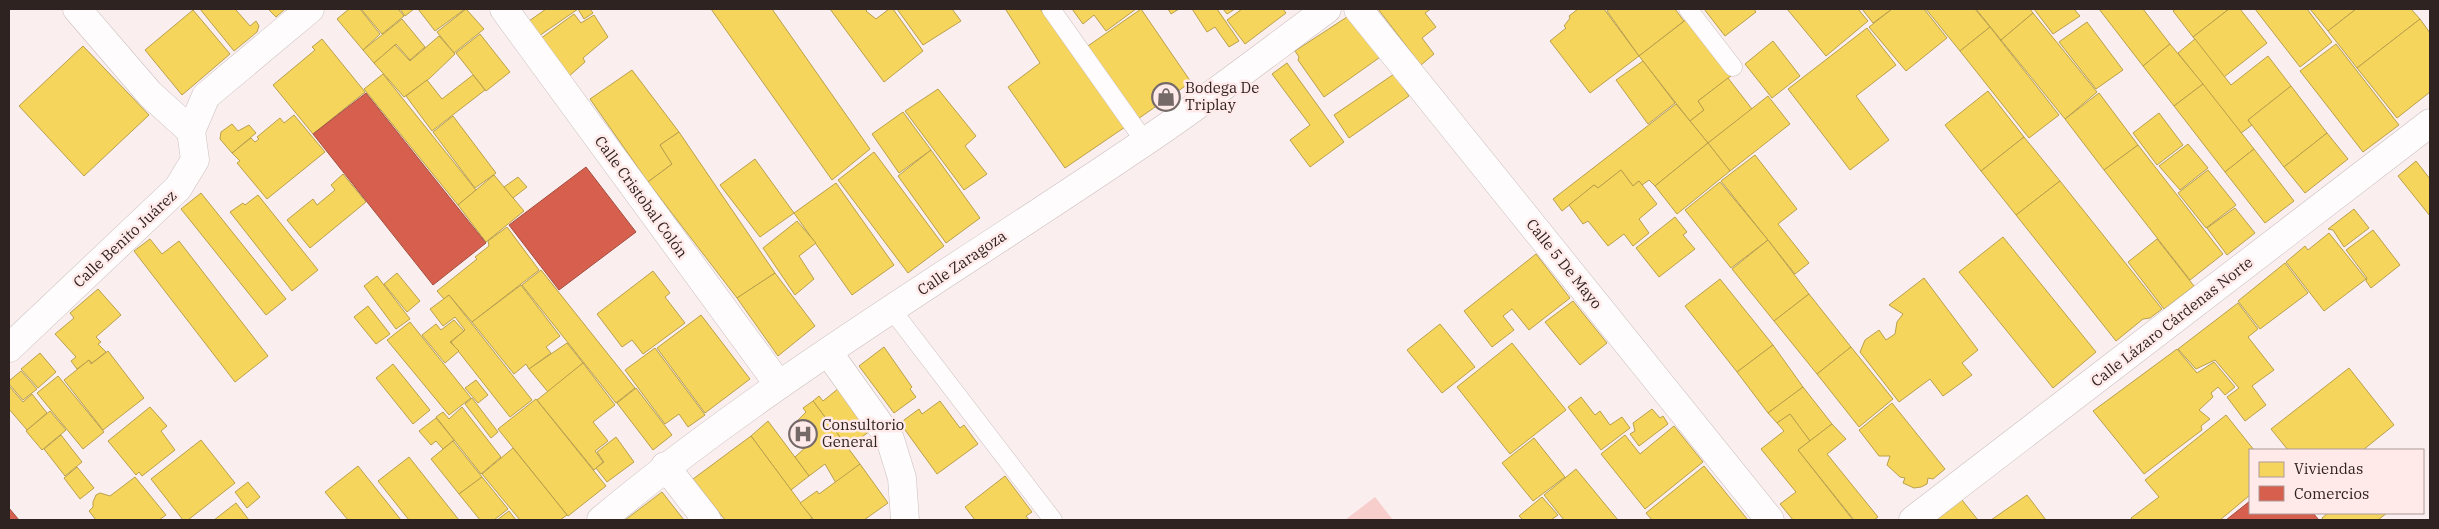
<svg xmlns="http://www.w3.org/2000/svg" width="2439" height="529" font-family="'IBM Plex Serif',serif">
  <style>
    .green { fill: #f8cecc }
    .homes { fill: #f6d55c; stroke: #baa04b }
    .shops { fill: #d6604d; stroke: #a44e40 }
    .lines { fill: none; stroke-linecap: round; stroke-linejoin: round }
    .lane-casing { stroke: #cbbfbf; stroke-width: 19 }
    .street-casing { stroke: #cbbfbf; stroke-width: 29 }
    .lane { stroke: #fefcfc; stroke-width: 18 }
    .street { stroke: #fefcfc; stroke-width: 28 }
    .labels { text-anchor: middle; stroke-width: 5; stroke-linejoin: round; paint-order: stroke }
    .poi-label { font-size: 15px; fill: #2f2322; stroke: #ffeae9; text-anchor: start }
    .street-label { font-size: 15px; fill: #2f2322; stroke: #ffeae9 }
  </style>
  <rect width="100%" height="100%" fill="#faeeee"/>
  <polygon class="green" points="1375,497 1393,520 1345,520"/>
  <g class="homes">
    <polygon points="200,9 238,9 236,10 250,26 256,21 259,26 257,32 234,51"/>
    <polygon points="268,9 285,9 276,17"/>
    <polygon points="349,9 360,9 380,34 363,50 337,19"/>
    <polygon points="361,9 398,9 404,16 382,34"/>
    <polygon points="400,9 414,9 405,16"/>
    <polygon points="418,9 465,9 435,31"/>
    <polygon points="466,9 484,29 454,53 437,32"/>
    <polygon points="546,9 590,9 593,13 584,19 578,9 539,36 529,21"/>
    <polygon points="711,9 772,9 870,149 832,180"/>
    <polygon points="830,9 868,9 866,11 876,19 889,9 893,9 923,51 884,82"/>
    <polygon points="897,9 952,9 961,21 923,45"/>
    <polygon points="1008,9 1040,9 1128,125 1065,168 1008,87 1040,63 1006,10"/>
    <polygon points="1072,9 1136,9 1106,31 1094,15 1083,24"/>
    <polygon points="1141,9 1191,82 1135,121 1085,48"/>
    <polygon points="1168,9 1179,9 1171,14"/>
    <polygon points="1192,9 1217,9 1239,41 1229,47 1215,27 1207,32"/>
    <polygon points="1223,9 1235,9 1227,14"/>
    <polygon points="1242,9 1283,9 1286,13 1245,44 1227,20"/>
    <polygon points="1378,9 1431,9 1425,13 1436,27 1422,38 1434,54 1421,65"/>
    <polygon points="1578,9 1604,9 1639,56 1590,93 1550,41 1566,28 1564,26 1570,18 1569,16"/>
    <polygon points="1610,9 1675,9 1684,21 1639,56 1607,11"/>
    <polygon points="1704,9 1754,9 1756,12 1725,36"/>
    <polygon points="1787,9 1858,9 1868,21 1826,56"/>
    <polygon points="1862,9 1892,9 1873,23"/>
    <polygon points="1892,9 1924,9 1947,38 1906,71 1869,27"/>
    <polygon points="1926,9 1975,9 1990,27 1960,51"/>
    <polygon points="1976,9 2030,9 2033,13 2001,40"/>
    <polygon points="2034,9 2074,9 2080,16 2053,34"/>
    <polygon points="2099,9 2143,9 2170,44 2143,66"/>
    <polygon points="2176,9 2229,9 2193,37 2173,11"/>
    <polygon points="2229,9 2240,9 2267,43 2224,77 2193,37"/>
    <polygon points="2255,9 2307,9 2332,42 2300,67"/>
    <polygon points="2310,9 2356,9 2328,31"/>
    <polygon points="2356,9 2411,9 2420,19 2357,68 2328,31"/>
    <polygon points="193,10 230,54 182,95 145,50"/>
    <polygon points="2033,13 2097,92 2065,119 2001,40"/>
    <polygon points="574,14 581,23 594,15 608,37 583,58 585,62 568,77 540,39"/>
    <polygon points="1350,15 1383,55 1324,97 1298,60 1299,57 1295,51"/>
    <polygon points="402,19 425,47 410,60 396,44 374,63 363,50"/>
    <polygon points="1687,19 1731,76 1698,101 1704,110 1690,121 1639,56"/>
    <polygon points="2420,19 2430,33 2430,92 2397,118 2357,68"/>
    <polygon points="2087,22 2123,70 2096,89 2059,42"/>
    <polygon points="1990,27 2059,115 2029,138 1960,51"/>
    <polygon points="1867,28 1896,65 1856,96 1889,140 1850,170 1788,89"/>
    <polygon points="480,34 510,72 486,91 456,53"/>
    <polygon points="439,36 455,54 430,78 404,97 374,63 395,45 410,61"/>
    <polygon points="322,39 365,92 313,134 273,85 315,50 312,47"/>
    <polygon points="2195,39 2231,85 2268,56 2291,86 2248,120 2252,125 2241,133 2178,53"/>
    <polygon points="1773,41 1800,76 1772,98 1745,64"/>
    <polygon points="2170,44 2203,84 2174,106 2143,66"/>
    <polygon points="2336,44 2399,125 2363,152 2300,71"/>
    <polygon points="83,46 149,115 84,176 19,106"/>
    <polygon points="1643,61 1675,103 1648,124 1616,80"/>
    <polygon points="1287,63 1344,142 1310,167 1290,140 1310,125 1272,74"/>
    <polygon points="632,70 679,132 660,145 672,164 648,182 590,99"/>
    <polygon points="383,74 476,190 458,205 364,89"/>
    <polygon points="1394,74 1409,96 1349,138 1334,115"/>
    <polygon points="473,75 485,90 432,131 406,96 427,80 442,99"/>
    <polygon points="1728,78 1752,109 1708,143 1690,121 1704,110 1698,101"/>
    <polygon points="2203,84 2254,149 2225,172 2174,106"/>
    <polygon points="2291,86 2327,133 2284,167 2248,120"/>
    <polygon points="938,89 976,136 965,146 987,174 964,190 905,111"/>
    <polygon points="1988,91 2024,137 1981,171 1945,125"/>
    <polygon points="2099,93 2138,145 2104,170 2065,119"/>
    <polygon points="1768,96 1790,124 1730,171 1708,143"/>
    <polygon points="1676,104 1708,143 1655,186 1649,180 1642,185 1639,181 1633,186 1621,170 1598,188 1594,185 1562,211 1553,199"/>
    <polygon points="903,112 931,150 899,173 872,134"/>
    <polygon points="2159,113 2183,145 2157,165 2133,133"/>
    <polygon points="294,115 325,152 267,199 237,163 240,161 232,153 251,138 255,142 259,139 257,137 280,118 284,123"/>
    <polygon points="453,116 496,173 475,188 433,132"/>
    <polygon points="232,124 238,131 249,125 256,133 232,153 220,139 221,132"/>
    <polygon points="679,132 775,273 737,298 648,182 672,164 660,145"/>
    <polygon points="2327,133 2348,159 2305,193 2284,167"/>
    <polygon points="2024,137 2060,181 2016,215 1981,171"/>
    <polygon points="1708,143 1730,171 1677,214 1655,186"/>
    <polygon points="2188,144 2208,168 2180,190 2159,166"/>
    <polygon points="2138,145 2223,254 2190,280 2104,170"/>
    <polygon points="2254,149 2294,201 2265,223 2225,172"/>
    <polygon points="931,150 980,218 946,243 898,176"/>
    <polygon points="874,152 944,246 908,273 838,180"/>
    <polygon points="1755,155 1797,209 1778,224 1809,263 1795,274 1721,181"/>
    <polygon points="755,159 794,213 760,237 720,185"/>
    <polygon points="2416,161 2430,179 2430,216 2398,176"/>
    <polygon points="1621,170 1633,186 1639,181 1657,204 1639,219 1649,233 1633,246 1624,234 1608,246 1588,221 1583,224 1569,205 1594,185 1598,188"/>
    <polygon points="2208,170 2236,205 2206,228 2178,193"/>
    <polygon points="343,174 366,202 310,248 287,220 313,199 317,205 335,190 331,185"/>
    <polygon points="494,175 524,211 486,242 458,205"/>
    <polygon points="518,177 527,187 513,198 504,187"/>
    <polygon points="2060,181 2162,309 2150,318 2143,319 2116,341 2016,215"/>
    <polygon points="1720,182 1768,240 1731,268 1685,210"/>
    <polygon points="836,183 894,265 852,295 794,213"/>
    <polygon points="201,193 286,299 266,315 181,209"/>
    <polygon points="258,195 318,270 292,291 230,212 243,203 245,205"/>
    <polygon points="2235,208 2255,233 2227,255 2207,228"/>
    <polygon points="2354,209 2369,228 2344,247 2333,230 2328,229"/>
    <polygon points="1675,217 1687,232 1683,235 1695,249 1659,277 1636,248"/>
    <polygon points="797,221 816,243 799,256 814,279 795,295 763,248"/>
    <polygon points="507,227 539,270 472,322 449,295 444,299 437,291 477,259 475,257 489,246 488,241"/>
    <polygon points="2373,230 2400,265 2371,288 2366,281 2367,278 2346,250"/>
    <polygon points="2329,233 2366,279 2324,311 2286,262 2305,246 2308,250"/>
    <polygon points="2003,237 2096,352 2053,388 1959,272"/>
    <polygon points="150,239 162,254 179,241 268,356 235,382 134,251"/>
    <polygon points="2157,239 2194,286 2164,309 2128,262"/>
    <polygon points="1768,240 1809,294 1774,321 1732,269"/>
    <polygon points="1536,254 1570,298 1529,330 1512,309 1503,316 1514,330 1492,347 1464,311"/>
    <polygon points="2285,263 2308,293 2260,329 2238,301"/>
    <polygon points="541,270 635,388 616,403 522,285"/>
    <polygon points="653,271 670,293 665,297 685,323 643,354 632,340 622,347 597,314"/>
    <polygon points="397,273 420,301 407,312 384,284"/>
    <polygon points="775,273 815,326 778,356 737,298"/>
    <polygon points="377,276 410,319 396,329 364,286"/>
    <polygon points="1924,278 1978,350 1962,363 1972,375 1943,396 1930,379 1899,402 1860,352 1865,340 1879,330 1886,340 1895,334 1897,322 1903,314 1889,305"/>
    <polygon points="1720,279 1773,345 1737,372 1685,306"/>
    <polygon points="521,285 560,336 546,347 551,353 529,369 526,364 514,374 472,322"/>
    <polygon points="98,289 121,315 96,337 101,342 98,344 106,352 92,363 89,360 77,369 71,361 76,357 55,334 74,318 70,313"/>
    <polygon points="1809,294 1851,347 1817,374 1774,321"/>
    <polygon points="449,295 532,400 510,417 451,342 465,330 455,317 443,326 430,309"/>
    <polygon points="1573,301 1607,343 1580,365 1545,322"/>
    <polygon points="2238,303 2258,329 2248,337 2274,370 2252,386 2266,405 2245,421 2227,397 2239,388 2215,360 2196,369 2178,349"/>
    <polygon points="368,306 390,334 376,344 354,317"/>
    <polygon points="701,315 750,379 705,413 657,348"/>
    <polygon points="454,320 464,331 450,342 459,351 445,363 422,335 436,324 441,330"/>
    <polygon points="410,322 471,398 449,415 387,340"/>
    <polygon points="1440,324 1475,367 1442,393 1407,350"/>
    <polygon points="567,343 583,363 548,392 529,369"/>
    <polygon points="1512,343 1566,410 1510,454 1457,387"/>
    <polygon points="1773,345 1803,387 1768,413 1737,372"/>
    <polygon points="884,347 912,387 910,389 916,397 894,413 859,366"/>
    <polygon points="1851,347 1893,399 1859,427 1817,374"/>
    <polygon points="655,348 705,415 688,427 679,414 665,424 625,370"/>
    <polygon points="2177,349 2197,373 2214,362 2235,387 2225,395 2218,387 2211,393 2213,397 2199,410 2210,419 2201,426 2202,430 2144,474 2093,411"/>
    <polygon points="108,351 144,398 103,430 64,380 89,360 91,364"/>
    <polygon points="40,353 56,372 38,388 21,369"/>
    <polygon points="583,363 615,405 593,422 608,441 595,451 603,462 594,470 537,400"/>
    <polygon points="393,364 430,410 413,424 376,378"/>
    <polygon points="2349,368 2394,425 2363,450 2288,450 2271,429"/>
    <polygon points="21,371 37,389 23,400 9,384 9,381"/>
    <polygon points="58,376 104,432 83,449 37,393"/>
    <polygon points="476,380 488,395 478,403 465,388"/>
    <polygon points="9,386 23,402 32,394 47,413 27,430 9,409"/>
    <polygon points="1803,387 1832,424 1810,441 1790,414 1777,423 1768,413"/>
    <polygon points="636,388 672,435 653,450 617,403"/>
    <polygon points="839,388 871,430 848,448 813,401 819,396 823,401"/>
    <polygon points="1581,397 1595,415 1600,411 1610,425 1622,417 1630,428 1601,450 1568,407"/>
    <polygon points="472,398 498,432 491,438 465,404"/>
    <polygon points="536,399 606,486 568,516 498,429"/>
    <polygon points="813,401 860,464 836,483 825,464 809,476 795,457 807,446 792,426 806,412 803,408"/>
    <polygon points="940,401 960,428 964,425 978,444 937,474 900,423 919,409 922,414"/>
    <polygon points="1892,403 1945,469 1933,479 1928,478 1927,484 1921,487 1914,488 1903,483 1905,478 1900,477 1887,465 1890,456 1879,456 1859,430"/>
    <polygon points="150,407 167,426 161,431 175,450 142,476 139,472 136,475 108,441"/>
    <polygon points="462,407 501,457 481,474 436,417 443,412 449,419"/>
    <polygon points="1652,409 1660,418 1663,416 1668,424 1639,446 1630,434 1635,431 1633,423"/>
    <polygon points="50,411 66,430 42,450 26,431"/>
    <polygon points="1790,414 1810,441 1798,450 1853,520 1793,520 1780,504 1796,492 1761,449 1784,431 1777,423"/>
    <polygon points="2226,415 2254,450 2250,450 2250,495 2220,520 2132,520 2131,518 2159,497 2145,480"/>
    <polygon points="436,418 454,440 443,449 436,441 431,445 419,431"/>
    <polygon points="768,421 809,476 791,490 751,436"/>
    <polygon points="1832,424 1846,439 1827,454 1878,517 1874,520 1854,520 1798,450"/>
    <polygon points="1674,426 1703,462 1645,509 1601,454 1625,435 1640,454"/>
    <polygon points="61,435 82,462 65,476 44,449"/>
    <polygon points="751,436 812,518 809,520 725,520 693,479"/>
    <polygon points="616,437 634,462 607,482 596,468 604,462 597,452"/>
    <polygon points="1534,438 1565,477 1533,501 1502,463"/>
    <polygon points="201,440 235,483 188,520 183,520 151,479"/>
    <polygon points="453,441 482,477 459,494 431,459"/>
    <polygon points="513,448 567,515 560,520 520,520 482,474"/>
    <polygon points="409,457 459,520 409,520 378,481"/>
    <polygon points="860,464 888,503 864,520 814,520 800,503 817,491 819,494"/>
    <polygon points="358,466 401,520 348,520 325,492"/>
    <polygon points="1704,466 1748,520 1652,520 1646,513"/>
    <polygon points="77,467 94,488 80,499 64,478"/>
    <polygon points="1576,469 1618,520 1564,520 1544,495"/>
    <polygon points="1005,476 1032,512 1026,516 1029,520 975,520 965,507"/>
    <polygon points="135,477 166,515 159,520 96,520 89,511 93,507 93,502 96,495 100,493 110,496"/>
    <polygon points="482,477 508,509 494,520 480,520 459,494"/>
    <polygon points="248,482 260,497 247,508 235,492"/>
    <polygon points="662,492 684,520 625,520"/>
    <polygon points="2027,495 2046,520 1991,520"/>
    <polygon points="1542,497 1558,515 1551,520 1523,520 1519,516"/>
    <polygon points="1962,500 1978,520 1936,520"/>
    <polygon points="236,503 249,520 214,520"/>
    <polygon points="509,511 516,520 497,520"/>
    <polygon points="2328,513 2387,513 2378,520 2323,520 2322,518"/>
  </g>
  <g class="shops">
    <polygon points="366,93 486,243 433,285 313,134"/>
    <polygon points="586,167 636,232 559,290 509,225"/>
    <polygon points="2250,501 2250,513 2313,513 2319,520 2226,520"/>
    <polygon points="9,508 19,520 9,520"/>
  </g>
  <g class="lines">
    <defs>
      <g id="lane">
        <polyline points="1051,9 1145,142"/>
        <polyline points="1688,9 1733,67"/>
        <polyline points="892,310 1053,520"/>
      </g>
      <g id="street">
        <polyline points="77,9 150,94 191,131"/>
        <polyline points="504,9 779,385"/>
        <polyline points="1358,9 1770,520"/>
        <polyline points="9,348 178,188 195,160 191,131 206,96 310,9"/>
        <polyline points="828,352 890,439 902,478 905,520"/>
        <polyline points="665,466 707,520"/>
        <path d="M601,520C770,379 961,267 1143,143C1206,101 1266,54 1327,9"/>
        <polyline points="1913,520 2430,123"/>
      </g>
    </defs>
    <use href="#lane" class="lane-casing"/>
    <use href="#street" class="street-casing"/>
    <use href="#lane" class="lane"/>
    <use href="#street" class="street"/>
  </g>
  <defs>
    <symbol id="shop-ring" viewBox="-11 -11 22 22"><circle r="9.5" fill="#ffeae9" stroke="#766a69" stroke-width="1.5"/><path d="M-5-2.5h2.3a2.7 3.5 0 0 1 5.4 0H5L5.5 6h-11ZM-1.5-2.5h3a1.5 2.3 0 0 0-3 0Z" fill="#766a69"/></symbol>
    <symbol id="hospital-ring" viewBox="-11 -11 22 22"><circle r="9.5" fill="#ffeae9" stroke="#766a69" stroke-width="1.5"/><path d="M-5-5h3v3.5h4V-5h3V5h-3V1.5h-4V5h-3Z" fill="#766a69"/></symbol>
  </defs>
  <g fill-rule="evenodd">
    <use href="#shop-ring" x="1150" y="81" width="32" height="32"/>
    <use href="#hospital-ring" x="787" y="418" width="32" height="32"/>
  </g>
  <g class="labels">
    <g class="poi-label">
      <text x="1185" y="93">Bodega De<tspan x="1185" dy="17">Triplay</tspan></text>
      <text x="822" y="430">Consultorio<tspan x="822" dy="17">General</tspan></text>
    </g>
    <g class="street-label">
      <text transform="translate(641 197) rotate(54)" y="5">Calle Cristobal Colón</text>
      <text transform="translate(125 239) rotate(-43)" y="5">Calle Benito Juárez</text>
      <text transform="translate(962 263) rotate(-34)" y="5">Calle Zaragoza</text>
      <text transform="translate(1564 264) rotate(51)" y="5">Calle 5 De Mayo</text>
      <text transform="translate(2172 322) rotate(-38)" y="5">Calle Lázaro Cárdenas Norte</text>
    </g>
  </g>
  <rect width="2439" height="529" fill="none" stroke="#2f2322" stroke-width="20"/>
  <rect x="2249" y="449" width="175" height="65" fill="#ffeae9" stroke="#ac9a99"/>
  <rect x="2259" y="462" width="25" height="15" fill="#f6d55c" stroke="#ac9a99"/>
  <text x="2294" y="474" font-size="15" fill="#2f2322">Viviendas</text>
  <rect x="2259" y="486" width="25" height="15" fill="#d6604d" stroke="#ac9a99"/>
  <text x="2294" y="499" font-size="15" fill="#2f2322">Comercios</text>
</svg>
